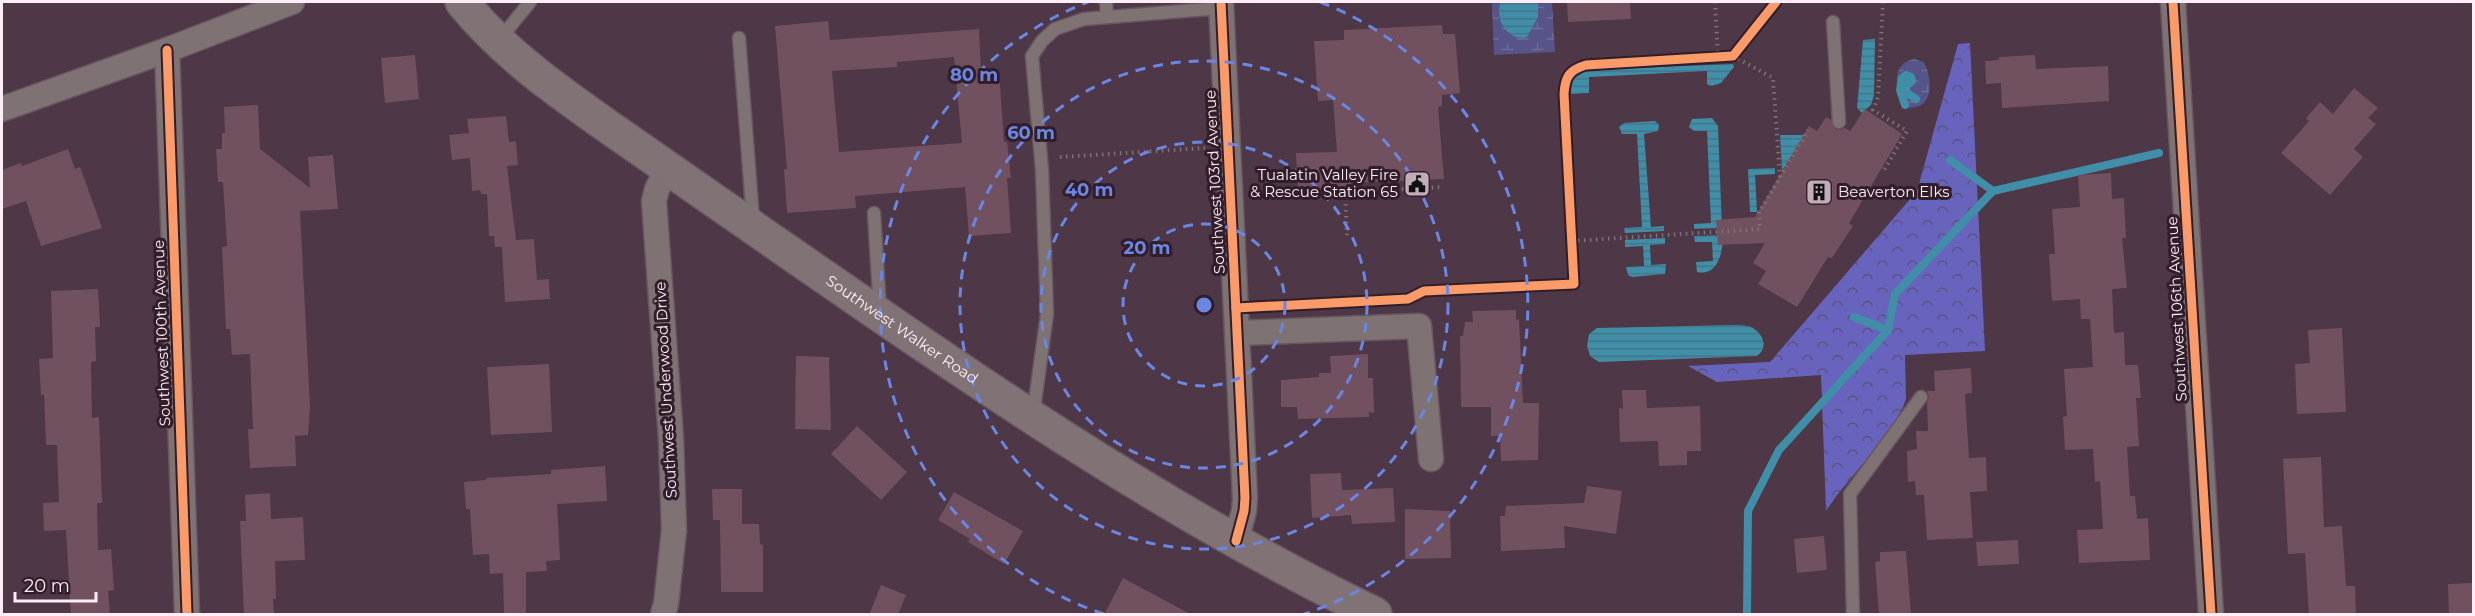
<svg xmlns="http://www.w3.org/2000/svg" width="2475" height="616" font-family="Montserrat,sans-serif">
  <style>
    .forest { fill: url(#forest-crowns) }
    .wetland { fill: url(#wetland-marsh) }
    .water { fill: url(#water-rules) }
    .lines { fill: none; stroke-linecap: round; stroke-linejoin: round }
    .stream { stroke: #408ea7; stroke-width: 8 }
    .building { fill: #71515f; fill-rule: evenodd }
    .service-casing { stroke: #685661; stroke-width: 15 }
    .minor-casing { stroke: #685661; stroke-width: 27 }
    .secondary-casing { stroke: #685661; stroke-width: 36 }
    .path { stroke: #7e7276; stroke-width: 4; stroke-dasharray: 1.5 4.5; stroke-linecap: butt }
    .service { stroke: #7e7272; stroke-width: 12 }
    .minor { stroke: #7e7272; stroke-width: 24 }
    .secondary { stroke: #817375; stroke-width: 33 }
    .cycleway-casing { stroke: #311e2a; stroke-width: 13 }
    .cycleway { stroke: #fa9b69; stroke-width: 9 }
    .ring { fill: none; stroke: #6b86e3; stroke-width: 3; stroke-dasharray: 10 8 }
    .labels { text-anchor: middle; stroke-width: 6; stroke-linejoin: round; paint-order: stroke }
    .poi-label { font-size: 15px; fill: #fdedf7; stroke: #311e2a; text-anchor: end }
    .street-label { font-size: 15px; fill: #fdedf7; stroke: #311e2a }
    .centre { fill: #6b86e3; stroke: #311e2a; stroke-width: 3 }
    .ring-label { font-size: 18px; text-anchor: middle; font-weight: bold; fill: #6b86e3; stroke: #311e2a; stroke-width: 6; stroke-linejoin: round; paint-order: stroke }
  </style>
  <defs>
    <pattern id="forest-crowns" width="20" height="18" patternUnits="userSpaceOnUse" patternTransform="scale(1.5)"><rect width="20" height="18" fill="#6864be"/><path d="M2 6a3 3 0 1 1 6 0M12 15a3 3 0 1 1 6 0" fill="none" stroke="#59547e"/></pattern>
    <pattern id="wetland-marsh" width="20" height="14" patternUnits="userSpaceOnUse" patternTransform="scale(1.5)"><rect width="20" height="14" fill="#565489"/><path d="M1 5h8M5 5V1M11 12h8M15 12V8" fill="none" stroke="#6f6d9a"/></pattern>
    <pattern id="water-rules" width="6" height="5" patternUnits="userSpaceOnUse" patternTransform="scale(1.5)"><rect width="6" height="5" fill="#408ea7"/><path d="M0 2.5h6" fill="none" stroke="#447586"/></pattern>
  </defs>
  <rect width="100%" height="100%" fill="#4e3746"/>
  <polygon class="forest" points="1970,43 1985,351 1905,355 1906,399 1903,407 1890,431 1837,495 1826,511 1821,375 1717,382 1688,366 1770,362 1917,191 1958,44"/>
  <g class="wetland">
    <polygon points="1492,2 1552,2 1555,52 1494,55"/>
    <path d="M1914,59L1924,62C1934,83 1933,113 1903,107C1895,89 1891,63 1914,59Z"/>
  </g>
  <g class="water">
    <path d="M1501,2H1538V17L1527,37C1508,42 1494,19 1501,2Z"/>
    <polygon points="1875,39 1874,95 1871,105 1862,113 1857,108 1863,40"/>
    <path d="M1733,64L1734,67L1721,83L1711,86L1707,84V71L1589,77V93L1571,94C1572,81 1572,75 1585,70Z"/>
    <polygon points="1712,118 1718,126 1722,228 1694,229 1694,224 1711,223 1707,131 1694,131 1689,127 1692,119"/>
    <polygon points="1655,121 1659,125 1658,131 1644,134 1651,227 1664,226 1664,231 1625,233 1624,228 1642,227 1637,134 1622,134 1619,127 1624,123"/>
    <polygon points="1780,135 1804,135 1782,171"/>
    <polygon points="1775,168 1775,174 1755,175 1757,212 1750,212 1748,169"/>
    <path d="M1723,235C1723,250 1719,277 1697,272L1696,262L1713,261L1712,242H1695L1694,236Z"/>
    <polygon points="1665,238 1665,244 1650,245 1651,265 1666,264 1665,274 1632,277 1628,275 1626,267 1644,266 1643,246 1625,247 1625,240"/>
    <path d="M1733,325C1739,325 1748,325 1753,328C1764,335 1768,348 1757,356L1599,362L1590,356L1587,346L1589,334L1597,328Z"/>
  </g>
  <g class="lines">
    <g class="stream">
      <polyline points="1905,105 1900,90 1902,78 1906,75 1911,77 1912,81 1906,86 1906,92 1916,99"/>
      <polyline points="1950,160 1993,191"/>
      <polyline points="1854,317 1888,330"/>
      <polyline points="1747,614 1748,511 1779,450 1888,330 1895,294 1993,191 2159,153"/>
    </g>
  </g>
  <g class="building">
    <polygon points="1567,2 1630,2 1631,19 1568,22"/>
    <path d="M828,21L830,40L979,29L981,72L999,71L1004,142H1007L1011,178H1007L1011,233L969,236L965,187L855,196L856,208L787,213L784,169H787L775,26ZM954,57L962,143L839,152L832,71L897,67V62Z"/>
    <polygon points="1442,25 1443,34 1455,34 1460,93 1442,95 1442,106 1438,107 1444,179 1351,183 1351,188 1298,191 1296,153 1337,152 1333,100 1318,101 1314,41 1344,40 1344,30"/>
    <polygon points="415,55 419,99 385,103 381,58"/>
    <polygon points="2035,55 2036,69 2108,66 2109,101 2002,108 2001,83 1986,84 1985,61 1999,60 1999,57"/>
    <polygon points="2354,88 2378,108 2368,118 2376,124 2354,149 2363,157 2330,195 2281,153 2309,121 2306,118 2320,102 2333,114"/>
    <polygon points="258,105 260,149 310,188 308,157 333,155 338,209 300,211 310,407 308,435 295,436 296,466 250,468 248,429 253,429 250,354 232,355 230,329 226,329 222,247 227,246 223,182 218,182 216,149 222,149 222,133 225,133 224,107"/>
    <polygon points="1865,109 1902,134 1849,223 1853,226 1832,258 1828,257 1797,307 1758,284 1766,271 1753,263 1765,243 1718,245 1716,220 1755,217 1809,126 1817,131 1826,117 1831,120 1835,129 1840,130 1845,128 1850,131"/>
    <polygon points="506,116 509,142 516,141 518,165 507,166 516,240 534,239 537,280 549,279 550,299 505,302 502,247 495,247 494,236 489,236 487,194 481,194 480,190 472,191 470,158 452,160 449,135 469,133 467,119"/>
    <polygon points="68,149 75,169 80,167 102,228 41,246 26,201 2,209 2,170 21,163 22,166"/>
    <polygon points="2111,173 2112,199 2124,198 2126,238 2122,238 2127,288 2112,289 2114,333 2124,332 2125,365 2138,365 2141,398 2136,398 2139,446 2127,447 2130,496 2135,496 2137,519 2148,518 2150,560 2079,563 2077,530 2103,529 2100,481 2095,482 2093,449 2065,450 2063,417 2067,416 2064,369 2093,367 2090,319 2081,319 2080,299 2052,301 2049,254 2055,254 2052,209 2080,207 2078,175"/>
    <polygon points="98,289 100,327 95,327 96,361 91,362 92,418 99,417 102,503 97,503 98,550 111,549 114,590 108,591 110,615 71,615 66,530 44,531 43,503 59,502 57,445 46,445 44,395 41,395 39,359 53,358 51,291"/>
    <polygon points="1516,310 1516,320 1519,319 1523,403 1539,403 1538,460 1501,461 1500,436 1491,436 1491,407 1461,407 1460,336 1463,336 1465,322 1473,322 1472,311"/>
    <polygon points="2342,328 2346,412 2297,414 2295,364 2310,363 2308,330"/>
    <polygon points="1368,354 1368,378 1373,378 1374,413 1369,412 1369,417 1298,419 1297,407 1281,407 1281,380 1319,377 1319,373 1331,373 1330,356"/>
    <polygon points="796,356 829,357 831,430 795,429"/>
    <polygon points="549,364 552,432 491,435 487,367"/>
    <polygon points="1971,368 1972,393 1965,394 1969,458 1986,457 1987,491 1970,492 1973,538 1927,540 1924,495 1916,495 1915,481 1908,482 1907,451 1917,449 1916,431 1928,431 1927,403 1929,397 1927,391 1935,391 1934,371"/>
    <polygon points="1622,390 1646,390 1647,408 1700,406 1701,451 1687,451 1687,465 1659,466 1658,441 1620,442 1619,408 1623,409"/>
    <polygon points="857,426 907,472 881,500 831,454"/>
    <polygon points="2321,457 2324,527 2342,526 2346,586 2355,586 2356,615 2309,615 2305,553 2288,554 2283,459"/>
    <polygon points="605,466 607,501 557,504 560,560 546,561 547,571 526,572 526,615 504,615 503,573 490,574 489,554 473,555 470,509 466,509 464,482 486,480 486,478 551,474 551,470"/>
    <polygon points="1341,473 1342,490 1393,488 1395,522 1352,524 1351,515 1312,518 1310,474"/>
    <polygon points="1587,486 1622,491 1616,534 1564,526 1565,548 1501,551 1500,516 1505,516 1506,506 1584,503"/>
    <polygon points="712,489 742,489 742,524 759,524 760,544 763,545 763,592 721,592 720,520 713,520"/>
    <polygon points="954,492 1023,531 1004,564 968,542 970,539 938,520"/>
    <polygon points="270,493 271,519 303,517 305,560 275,561 276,599 273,599 274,615 244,615 240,521 246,521 245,495"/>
    <polygon points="1405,509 1450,511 1451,558 1405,559"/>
    <polygon points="1824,536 1827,570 1797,573 1794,539"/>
    <polygon points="2018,540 2019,564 1978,566 1976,542"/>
    <polygon points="1906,551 1911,615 1879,615 1875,562 1880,561 1880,552"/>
    <polygon points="1123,578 1192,615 1104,615"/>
    <polygon points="2474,583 2474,615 2449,615 2448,584"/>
    <polygon points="881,585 906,595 898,615 869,615"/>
  </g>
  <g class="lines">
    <defs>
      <g id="service">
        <polyline points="1106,2 1107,17"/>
        <polyline points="1833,22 1839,122"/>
        <polyline points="739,38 753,220"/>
        <polyline points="499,40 530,2"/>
        <polyline points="874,213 880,311"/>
        <polyline points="1033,416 1047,314 1042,170 1032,56 1042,41 1055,29 1084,19 1221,8"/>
        <polyline points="1853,614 1850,494 1921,397"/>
      </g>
      <g id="minor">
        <polyline points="1221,2 1245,498 1244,511 1236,541"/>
        <polyline points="2173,2 2211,614"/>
        <polyline points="167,50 187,614"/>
        <polyline points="2,109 167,50 292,2"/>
        <polyline points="1238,333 1419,326 1431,459"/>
        <polyline points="663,614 666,604 674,530 671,438 654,201 657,189 668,168"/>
      </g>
      <g id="secondary">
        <path id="s1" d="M462,2C504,54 559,92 613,130C656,160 698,189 741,219C945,360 1151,506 1375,614"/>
      </g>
    </defs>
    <use href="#service" class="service-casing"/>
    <use href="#minor" class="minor-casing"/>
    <use href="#secondary" class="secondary-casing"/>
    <g class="path">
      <polyline points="1715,2 1718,57"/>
      <polyline points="1883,2 1878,97 1873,110 1907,131 1883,172"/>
      <polyline points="1060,157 1205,148"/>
      <polyline points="1780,177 1808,130"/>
      <polyline points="1345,192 1347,235"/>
      <polyline points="1264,197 1440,187"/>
      <polyline points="1572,241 1760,229 1759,212 1780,178 1773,78 1733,56"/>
    </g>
    <use href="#service" class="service"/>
    <use href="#minor" class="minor"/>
    <use href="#secondary" class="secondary"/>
    <defs>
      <g id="cycleway">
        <polyline points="1221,2 1245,498 1244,511 1236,541"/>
        <polyline points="2173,2 2211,614"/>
        <polyline points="167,50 187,614"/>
        <path d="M1236,308L1408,299L1424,291L1574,284L1564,94C1565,77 1569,70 1586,65L1733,56L1776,2"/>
      </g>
    </defs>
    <use href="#cycleway" class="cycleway-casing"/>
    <use href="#cycleway" class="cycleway"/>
  </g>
  <g class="ring">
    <circle cx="1204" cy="305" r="81"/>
    <circle cx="1204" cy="305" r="163"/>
    <circle cx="1204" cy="305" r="244"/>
    <path d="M1104 614A325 325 0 0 1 1088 2M1320 2A325 325 0 0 1 1304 614"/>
  </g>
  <defs>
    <symbol id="civic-square" viewBox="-11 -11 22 22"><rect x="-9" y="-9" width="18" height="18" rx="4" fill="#c0adb9" stroke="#311e2a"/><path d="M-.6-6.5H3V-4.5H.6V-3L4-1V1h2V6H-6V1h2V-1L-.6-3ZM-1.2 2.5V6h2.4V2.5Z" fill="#111"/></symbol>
    <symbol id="building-square" viewBox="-11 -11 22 22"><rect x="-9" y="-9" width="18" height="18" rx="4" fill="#c0adb9" stroke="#311e2a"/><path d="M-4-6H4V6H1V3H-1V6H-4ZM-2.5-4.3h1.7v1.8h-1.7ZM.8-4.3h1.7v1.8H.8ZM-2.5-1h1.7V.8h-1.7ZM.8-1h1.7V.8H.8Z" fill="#111"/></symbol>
  </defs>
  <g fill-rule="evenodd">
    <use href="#civic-square" x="1402" y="169" width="30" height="30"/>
    <use href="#building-square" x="1804" y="177" width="30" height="30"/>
  </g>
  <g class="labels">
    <g class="poi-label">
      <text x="1398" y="180">Tualatin Valley Fire<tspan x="1398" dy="17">&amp; Rescue Station 65</tspan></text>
      <text x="1838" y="197" text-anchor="start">Beaverton Elks</text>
    </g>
    <g class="street-label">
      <text transform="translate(1215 182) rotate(-93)" y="5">Southwest 103rd Avenue</text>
      <text transform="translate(2177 309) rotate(-93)" y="5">Southwest 106th Avenue</text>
      <text dy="5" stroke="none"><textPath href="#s1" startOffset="550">Southwest Walker Road</textPath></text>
      <text transform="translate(162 333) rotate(-92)" y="5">Southwest 100th Avenue</text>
      <text transform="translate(666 390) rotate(-93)" y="5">Southwest Underwood Drive</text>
    </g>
  </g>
  <circle cx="1204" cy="305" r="9" class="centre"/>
  <g class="ring-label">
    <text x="974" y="81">80 m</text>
    <text x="1031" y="139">60 m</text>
    <text x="1089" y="196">40 m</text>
    <text x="1147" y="254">20 m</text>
  </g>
  <rect width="2475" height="616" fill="none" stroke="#fdedf7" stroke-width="6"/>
  <path d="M15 592v9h81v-9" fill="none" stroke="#fdedf7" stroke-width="3"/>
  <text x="24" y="592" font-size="18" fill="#fdedf7" stroke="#311e2a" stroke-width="4.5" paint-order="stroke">20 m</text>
</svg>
